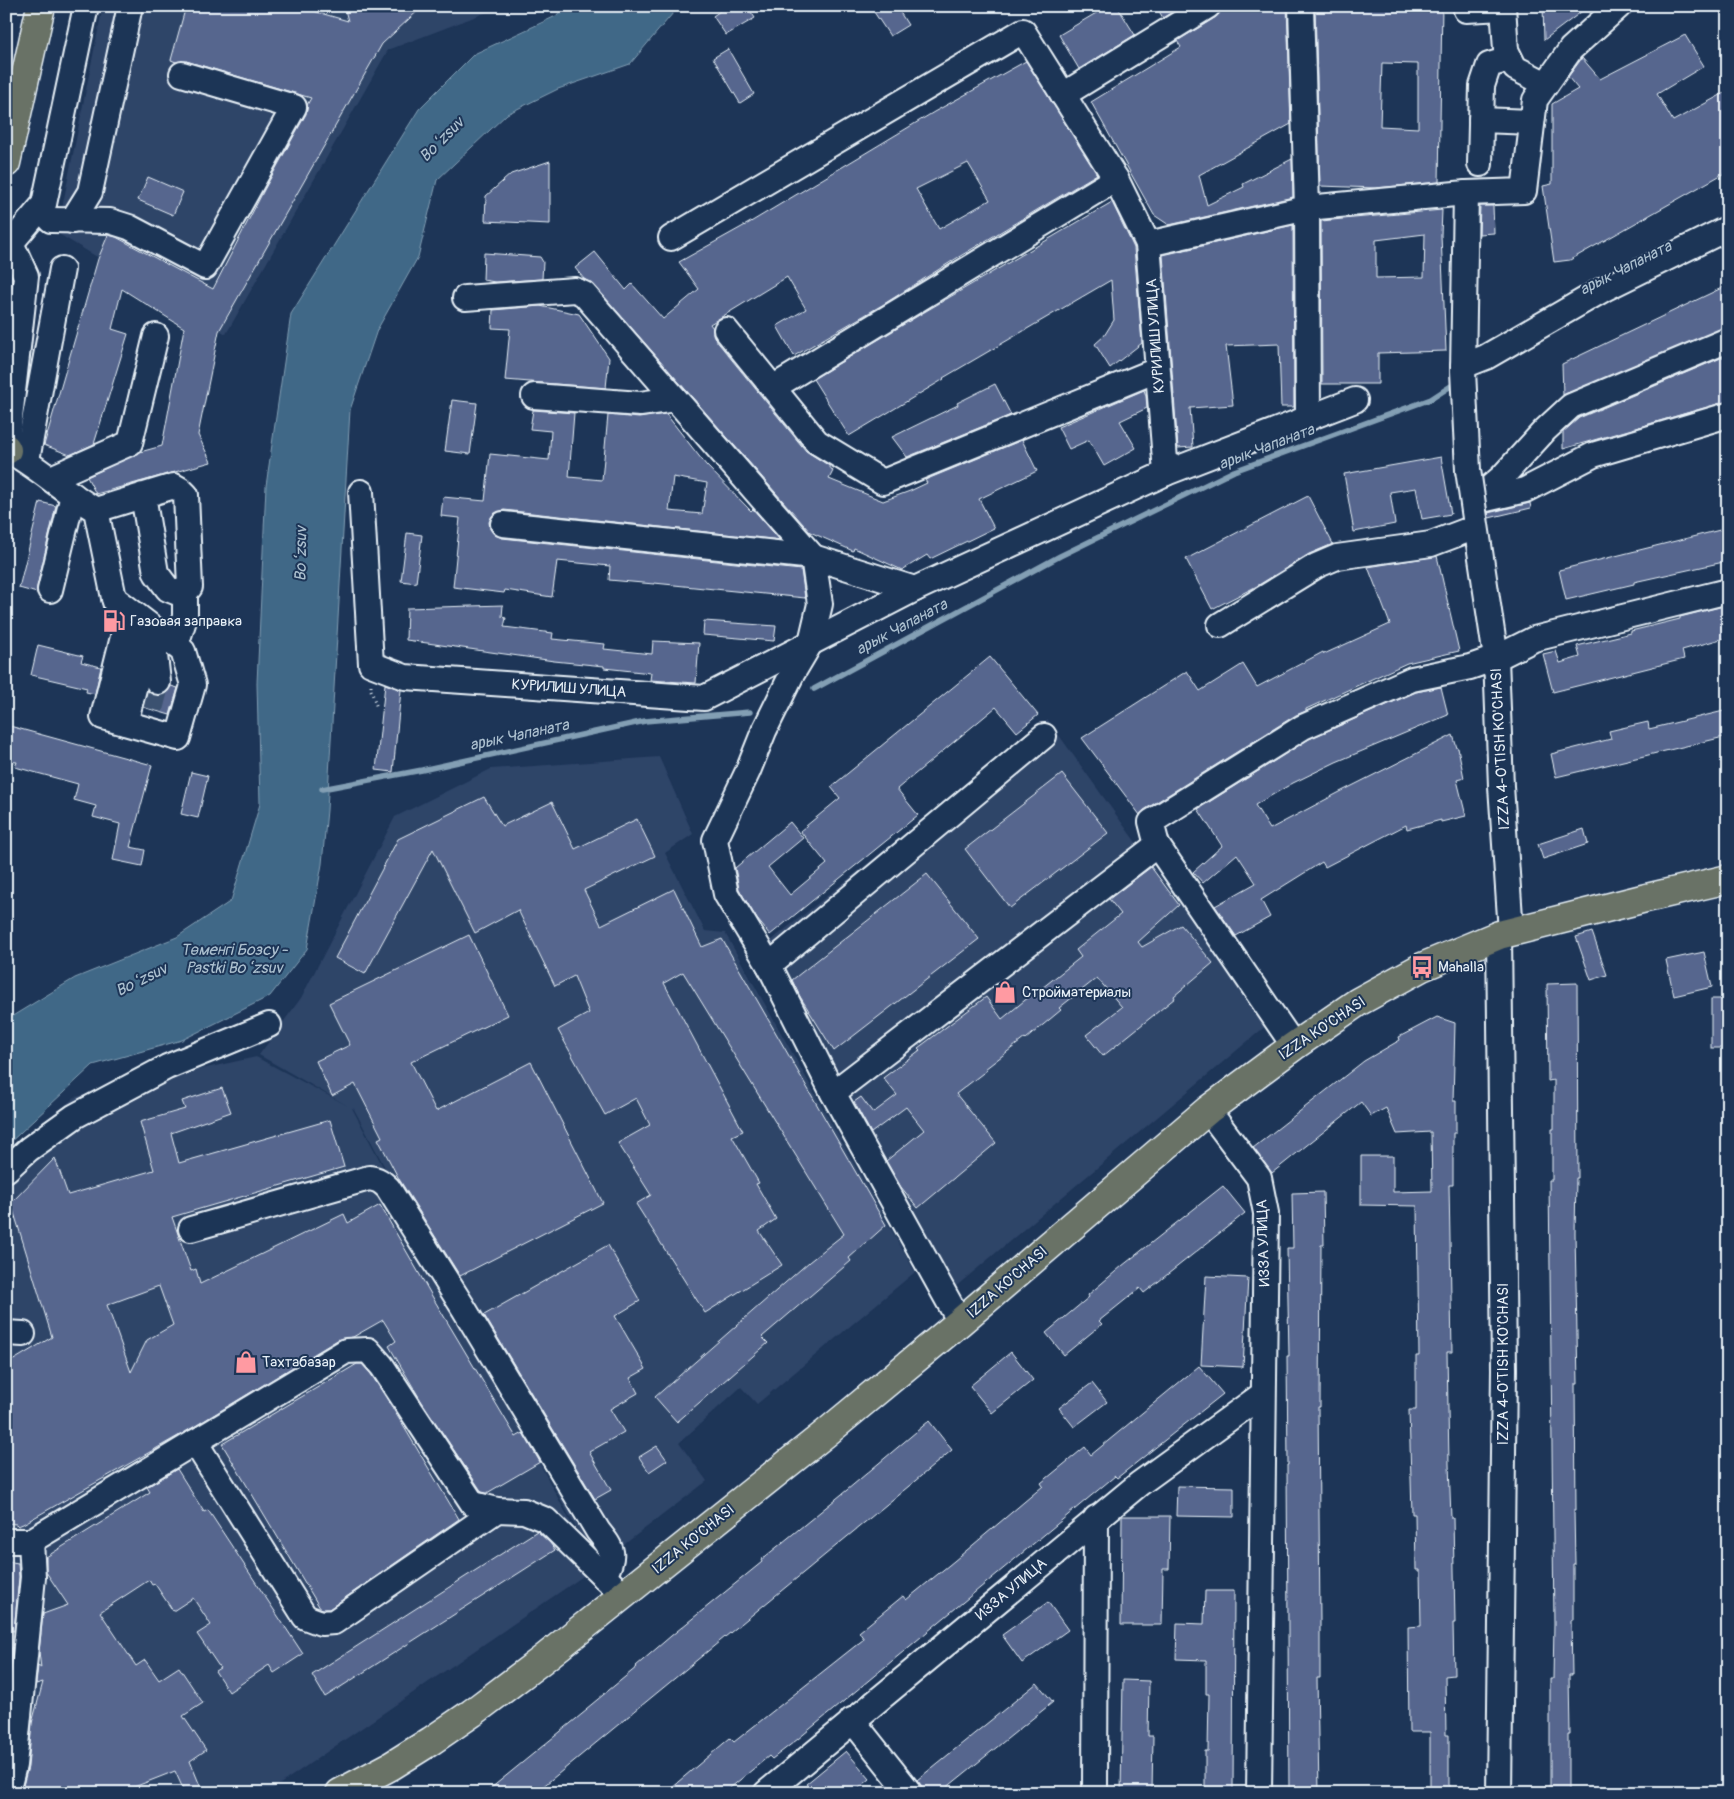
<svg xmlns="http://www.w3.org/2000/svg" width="1734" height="1799" font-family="Pangolin,sans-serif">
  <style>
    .built { fill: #2e4468 }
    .water { fill: #3f6887; stroke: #839fb4 }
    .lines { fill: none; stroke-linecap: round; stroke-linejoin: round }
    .stream { stroke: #839fb4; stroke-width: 5.5 }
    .building { fill: #56668e; stroke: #e8f1f8; fill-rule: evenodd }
    .minor-tunnel { stroke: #3b516f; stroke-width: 24; stroke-dasharray: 24 12; stroke-linecap: butt }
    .minor-casing { stroke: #e8f1f8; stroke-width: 28 }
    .major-casing { stroke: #e8f1f8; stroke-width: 31 }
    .highway-casing { stroke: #e8f1f8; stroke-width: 31 }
    .path { stroke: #e8f1f8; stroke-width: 3; stroke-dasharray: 1 4; stroke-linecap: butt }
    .minor { stroke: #1d3557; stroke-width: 24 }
    .major { stroke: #697266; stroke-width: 28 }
    .highway { stroke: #697266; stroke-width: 28 }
    .minor-bridge-casing { stroke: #e8f1f8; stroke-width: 28; stroke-linecap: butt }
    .minor-bridge { stroke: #1d3557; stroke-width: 24 }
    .labels { text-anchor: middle; stroke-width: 4; stroke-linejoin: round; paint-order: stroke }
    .street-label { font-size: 15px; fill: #e8f1f8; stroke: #1d3557 }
    .poi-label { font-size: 15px; fill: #e8f1f8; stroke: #1d3557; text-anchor: start }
    .water-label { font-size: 16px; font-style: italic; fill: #adc1d0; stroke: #1d3557 }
  </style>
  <rect width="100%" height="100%" fill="#1d3557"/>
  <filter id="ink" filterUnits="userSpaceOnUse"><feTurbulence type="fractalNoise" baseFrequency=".02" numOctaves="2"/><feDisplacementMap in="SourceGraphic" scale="10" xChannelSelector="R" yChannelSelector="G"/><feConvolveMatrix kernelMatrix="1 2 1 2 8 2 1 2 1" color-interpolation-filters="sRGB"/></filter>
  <g filter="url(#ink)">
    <g class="built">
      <polygon points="103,6 503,6 388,50 226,334 57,233"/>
      <polygon points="1048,720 1267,1025 935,1304 749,958"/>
      <polygon points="659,757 693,834 665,853 705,931 725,933 915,1272 757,1404 741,1387 679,1443 707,1481 596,1566 354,1109 352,1108 595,1568 267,1793 6,1793 6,1156 75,1097 256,1057 348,1106 259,1055 301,998 395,817 491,769"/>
    </g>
    <polygon class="water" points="565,6 679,6 630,64 558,89 507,114 437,180 418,257 377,330 350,410 327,810 322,864 307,949 270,996 182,1040 93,1065 6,1146 6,1020 75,978 177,937 231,901 260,804 257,683 266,486 291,314 419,109 474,54 556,16"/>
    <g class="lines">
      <g class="stream">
        <polyline points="814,689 1060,556 1234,471 1431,399 1457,382"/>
        <polyline points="322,789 422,770 645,721 750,712"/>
      </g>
    </g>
    <g class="building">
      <polygon points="186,6 296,6 348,21 344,6 423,6 382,44 219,331 198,435 211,462 96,494 87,477 140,452 162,446 184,328 122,289 112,329 128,334 94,444 70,455 44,445 98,259 108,235 116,237 213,289 264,190 306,114 307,105 311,98 186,61 176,62 171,60"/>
      <polygon points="727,6 747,6 755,18 726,35 713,16"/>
      <polygon points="870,6 896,6 908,25 890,36"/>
      <polygon points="1108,6 1117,6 1135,35 1079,69 1059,35"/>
      <polygon points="1156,6 1181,6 1163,18"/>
      <polygon points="1222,6 1287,6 1291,124 1199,175 1207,205 1244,187 1243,184 1292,159 1293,197 1169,225 1154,215 1091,102 1181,47 1177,41 1216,17 1220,13"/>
      <path d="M1315,6H1442L1439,182L1376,188L1320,186ZM1382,63L1418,64V128L1380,126Z"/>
      <polygon points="1543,6 1589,6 1544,40"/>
      <polygon points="1685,35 1704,66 1657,94 1673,121 1728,91 1728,171 1570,260 1554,262 1543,186 1552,184 1552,104 1578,89 1568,77 1582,58 1600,79"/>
      <polygon points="728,49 754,94 740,103 713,58"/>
      <path d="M1026,61L1097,174L957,258L884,304L794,356L777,326L806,309L787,277L710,324L713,328V333L715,339L806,451L828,465L833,471L829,479L883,501L910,491L927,483L925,480L1022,440L1037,471L979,499L994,528L930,559L927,555L902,570L854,548L853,551L810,532L594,285L584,279L575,268L595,252L626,290L632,284L663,319L699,289L679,262L749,223L934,112ZM968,163L990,200L939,229L916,189Z"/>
      <polygon points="550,161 550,224 485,221 486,196 511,174"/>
      <polygon points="148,177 183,192 173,215 138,200"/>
      <polygon points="1112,202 1134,248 1142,343 1110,368 1095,344 1104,336 1114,320 1111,280 943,378 944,379 849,436 813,379 926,311"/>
      <polygon points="1480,206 1493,206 1494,233 1479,234"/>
      <path d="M1442,210L1441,235L1446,351L1378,353V384H1322L1321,221ZM1425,234L1424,277L1376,278V240Z"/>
      <polygon points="1293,225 1294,407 1281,407 1279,344 1226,346 1233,405 1190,408 1193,447 1178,448 1163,255"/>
      <polygon points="484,253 540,257 543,262 542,279 495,282 483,280"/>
      <polygon points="1728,285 1728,327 1563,395 1562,364"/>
      <polygon points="540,306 579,314 609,358 606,388 505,380 510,329 492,328 493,310"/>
      <polygon points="1728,355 1728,401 1563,449 1563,432 1579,418"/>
      <polygon points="995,384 1011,415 907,457 892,437 958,405 957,403"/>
      <polygon points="1144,390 1146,396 1147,408 1120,421 1136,448 1104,466 1089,440 1069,449 1058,427"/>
      <polygon points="452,400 477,403 470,454 445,451"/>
      <path d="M533,410L574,413L569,477L602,480L608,415L639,418L666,414L706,465L751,511L753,509L780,540L504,510L497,512L492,516L489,522L490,529L495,535L502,538L801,570L805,598L654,583V584L609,580L610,566L557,561L552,597L505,590L504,593L453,587L460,518L441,516L443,497L485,501L490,454L549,460L551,431L530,429ZM673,477L707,483L702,514L669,511Z"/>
      <polygon points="1441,457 1451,514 1422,519 1416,488 1390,492 1395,524 1354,532 1344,474"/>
      <polygon points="1308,496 1333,544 1309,554 1257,586 1212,609 1186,559"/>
      <polygon points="40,502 56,506 37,587 37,593 19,588"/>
      <polygon points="1530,503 1531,508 1489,518 1488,513"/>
      <polygon points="1728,528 1728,561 1634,582 1634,584 1566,600 1559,570"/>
      <polygon points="407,533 422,535 416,583 401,581"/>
      <polygon points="1437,556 1459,651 1407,663 1306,709 1306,711 1296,715 1144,810 1140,815 1082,738 1187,671 1200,691 1243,664 1257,687 1323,652 1324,654 1390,624 1368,567"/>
      <polygon points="503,605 502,617 506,618 504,627 553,633 552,639 605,644 604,649 652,654 653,641 699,643 696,683 650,680 651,673 604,668 604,666 554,661 406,640 407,608"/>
      <polygon points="1728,605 1728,637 1682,650 1684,659 1553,692 1543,654 1556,651 1560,663 1580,657 1577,646 1581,645 1631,633 1631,631 1680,619 1680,617"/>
      <polygon points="704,621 776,626 774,641 703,635"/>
      <polygon points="38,645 83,656 81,662 101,667 95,694 86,692 87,688 31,675"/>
      <polygon points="990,657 1038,715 1017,732 996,707 897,789 918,815 770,935 757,919 739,889 735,868 790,822 803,838 768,867 790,895 827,864 800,831 840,798 831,787"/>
      <polygon points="385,684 401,690 393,772 376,770"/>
      <polygon points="171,686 178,688 170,715 143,707 148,691 153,695 160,696 166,693"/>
      <polygon points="1441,687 1448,715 1336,762 1293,783 1255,805 1270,829 1338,793 1453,735 1457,748 1458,748 1464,778 1457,780 1466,816 1441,822 1441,820 1407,829 1406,825 1325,867 1322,862 1261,900 1270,917 1236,936 1215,906 1256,883 1237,854 1203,883 1193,872 1222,846 1198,809 1309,739 1416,692"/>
      <polygon points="1728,710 1728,736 1556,777 1551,754 1611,739 1609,731 1648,722 1649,729"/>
      <polygon points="6,725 152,765 130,847 145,850 142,866 113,860 120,824 93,817 96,806 74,800 78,784 15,767 17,762 6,761"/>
      <polygon points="191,772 208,776 198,818 181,814"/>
      <polygon points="1062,774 1108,833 1010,908 965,849"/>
      <polygon points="484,797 502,826 552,802 575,849 637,819 655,856 584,890 601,925 674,889 702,947 722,939 886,1225 849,1258 851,1261 762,1337 768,1343 677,1422 655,1397 809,1262 844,1234 683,972 664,983 743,1131 732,1136 759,1183 756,1184 776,1219 759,1231 782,1265 705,1313 636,1204 651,1195 618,1143 650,1125 636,1098 605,1115 558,1030 589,1013 574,976 555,986 518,910 475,933 433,849 365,974 335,958 398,839"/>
      <polygon points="1584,829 1588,844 1543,859 1538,844"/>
      <polygon points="1151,867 1179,905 1138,942 1142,947 1181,925 1213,963 1174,996 1175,998 1103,1056 1086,1035 1122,1007 1097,978 1059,1008 1061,1010 1026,1039 1025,1038 985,1069 987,1070 956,1094 996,1143 918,1208 901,1187 886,1161 924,1130 906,1107 871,1133 854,1102 861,1097 873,1113 897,1095 883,1078 920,1050 918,1048 986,997 1002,1019 1041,987 1042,988 1081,957 1076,950 1121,914 1109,899"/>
      <polygon points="927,874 979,939 834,1051 799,995 792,980"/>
      <polygon points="1592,932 1607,975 1591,980 1576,937"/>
      <polygon points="469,935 508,1015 411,1062 436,1111 531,1062 603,1203 460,1276 399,1179 378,1139 382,1137 355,1084 332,1096 316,1061 350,1045 329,1003"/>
      <polygon points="1704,952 1712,987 1674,996 1666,960"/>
      <polygon points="1577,983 1578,1178 1576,1178 1575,1233 1578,1384 1575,1384 1576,1511 1574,1511 1575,1564 1573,1564 1573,1620 1571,1620 1572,1675 1569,1675 1570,1735 1568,1735 1568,1793 1550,1793 1550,1679 1553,1679 1554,1624 1549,1180 1552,1180 1552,1129 1554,1129 1554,1080 1548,1081 1547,984"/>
      <rect x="1711" y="999" width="17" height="49"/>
      <polygon points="1437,1017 1455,1023 1453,1101 1456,1101 1456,1133 1453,1133 1453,1185 1449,1185 1452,1352 1447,1352 1449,1464 1451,1518 1453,1518 1455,1623 1453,1623 1454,1675 1445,1676 1446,1735 1449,1735 1449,1793 1430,1793 1430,1732 1409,1732 1408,1627 1421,1626 1420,1570 1416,1570 1415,1514 1412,1514 1409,1410 1416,1410 1416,1356 1419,1356 1417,1206 1361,1205 1361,1156 1393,1156 1393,1192 1432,1191 1431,1132 1397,1134 1386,1108 1371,1116 1361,1102 1272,1173 1253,1148 1364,1061 1400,1040 1399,1037"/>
      <path d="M222,1088L231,1112L171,1133L179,1163L330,1120L344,1167L172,1217L191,1271L196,1269L200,1284L344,1214L348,1223L380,1205L436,1303L516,1437L523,1433L540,1462L487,1493L482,1492L423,1404L389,1346L396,1341L383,1320L353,1337L339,1339L194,1427L23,1524L18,1526L16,1524L6,1523V1361H12L52,1337L11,1203L55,1158L68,1195L154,1170L140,1122L185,1109L182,1101ZM159,1286L173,1325L147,1340L131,1372L107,1305Z"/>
      <polygon points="1223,1186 1245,1213 1144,1293 1140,1288 1099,1321 1102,1324 1064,1355 1046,1333 1089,1297 1088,1295 1122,1266"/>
      <polygon points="1323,1192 1324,1245 1321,1245 1320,1407 1318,1407 1320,1622 1320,1678 1317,1678 1319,1793 1289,1793 1287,1465 1288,1465 1287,1356 1289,1356 1287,1248 1293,1248 1292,1193"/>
      <polygon points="608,1245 640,1301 615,1316 646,1369 630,1378 638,1393 610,1409 624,1432 589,1452 611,1490 595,1499 484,1315"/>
      <polygon points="1206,1276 1248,1278 1243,1367 1201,1365"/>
      <polygon points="1011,1352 1033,1380 992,1413 970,1386"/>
      <polygon points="357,1364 362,1364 371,1374 392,1407 459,1519 329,1609 323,1609 320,1608 222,1444"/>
      <polygon points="1199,1366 1223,1394 1117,1478 1115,1476 798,1739 772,1759 769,1756 724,1793 665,1793 730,1738 734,1742 864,1639 859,1632 903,1596 906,1600 954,1561 1043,1486 1041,1483 1085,1447 1091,1455"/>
      <polygon points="1092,1383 1107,1402 1074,1427 1059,1408"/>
      <polygon points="929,1421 952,1450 909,1486 535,1793 485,1793 587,1710 586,1709 637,1667 636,1666 671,1636 762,1562 761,1560 847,1490"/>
      <polygon points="657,1446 667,1460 649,1472 639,1457"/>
      <polygon points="177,1469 204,1512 208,1510 303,1654 274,1673 269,1665 229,1692 215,1671 220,1668 197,1634 211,1625 193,1598 173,1611 155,1584 152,1585 149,1580 100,1612 136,1666 145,1660 159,1680 179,1667 203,1703 183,1716 206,1750 190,1761 203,1793 185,1793 175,1771 119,1793 21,1793 28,1767 32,1723 43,1682 36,1684 38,1666 41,1668 39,1652 43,1614 68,1605 46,1572 46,1557 150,1492 147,1487"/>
      <polygon points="1177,1486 1234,1487 1234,1517 1176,1516"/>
      <polygon points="1122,1516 1170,1516 1169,1569 1163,1569 1162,1625 1121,1625"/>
      <polygon points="537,1531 550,1543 555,1550 325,1697 312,1675"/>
      <polygon points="6,1561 18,1563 19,1577 14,1631 6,1630"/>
      <polygon points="1205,1591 1234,1591 1233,1793 1205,1793 1205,1751 1208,1751 1209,1694 1206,1694 1206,1660 1176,1659 1177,1623 1204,1624"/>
      <polygon points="1048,1602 1068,1630 1022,1663 1002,1635"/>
      <polygon points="6,1645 12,1649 6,1695"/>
      <polygon points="1123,1680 1149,1681 1148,1736 1153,1736 1152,1793 1121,1793"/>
      <polygon points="1037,1683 1053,1702 940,1793 927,1793 917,1780"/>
      <polygon points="846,1751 870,1779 853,1793 814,1793 806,1784"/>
    </g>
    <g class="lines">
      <polyline class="minor-tunnel" points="151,709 158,682"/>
      <defs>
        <g id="minor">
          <polyline points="1301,6 1307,208 1308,419"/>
          <polyline points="1503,6 1506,50 1515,68 1546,84"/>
          <polyline points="1466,10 1503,8"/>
          <polyline points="1063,95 1208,6"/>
          <polyline points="1481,120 1532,122"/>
          <polyline points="1480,164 1482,86 1489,65 1510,59"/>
          <polyline points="1466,193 1463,371 1468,470"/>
          <polyline points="51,220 110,221 129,227 205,267 294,107 182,74"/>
          <polyline points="72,221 90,192 130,6"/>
          <polyline points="6,238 12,245 26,276 6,454"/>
          <polyline points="671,238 1023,31 1116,179 1148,244"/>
          <polyline points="6,249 44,204 86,6"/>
          <polyline points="465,298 575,290 584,294 813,557"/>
          <polyline points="726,330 817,442 883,482 1157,370"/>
          <polyline points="1728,340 1571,406 1545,430 1502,477 1473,502 1525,490 1593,455 1728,415"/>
          <polyline points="1463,366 1486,357 1604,289 1728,228"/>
          <polyline points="774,387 1116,179"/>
          <polyline points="534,396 640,404 675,399"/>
          <path d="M7,450C39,467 65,493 96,510L114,598L124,633L135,657L137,677L125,723"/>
          <polyline points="27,460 62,269"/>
          <polyline points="1166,473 1355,400"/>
          <polyline points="51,478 130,443 156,336"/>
          <polyline points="361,492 371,664 405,677 704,698 915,589 1166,473 1148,244 1307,208 1466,193 1524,191 1535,100 1571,49 1619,6"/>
          <polyline points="96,510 174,486 181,490 186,495 190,587 185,593 178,593 168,589 156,573 143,495"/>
          <polyline points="1475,518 1496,658 1501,786 1511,932"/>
          <polyline points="503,524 813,557 915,589"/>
          <polyline points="813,557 820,604 811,642 792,674 764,731 748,771 715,840 726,894 769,965 833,1093 960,1322"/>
          <polyline points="50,590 73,495"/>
          <polyline points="114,598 183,651 193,685 178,738 103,717 124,633"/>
          <polyline points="1220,625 1316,566 1337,557 1431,544 1476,527"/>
          <polyline points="125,634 155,655 158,682"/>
          <polyline points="176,645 185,617 185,593"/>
          <polyline points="769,965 1044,736"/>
          <polyline points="1294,1046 1157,845 1151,822 1303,727 1412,679 1470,667 1496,658 1534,639 1728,591"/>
          <polyline points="833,1093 1157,845"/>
          <polyline points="1208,1110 1259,1178 1266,1213 1259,1793"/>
          <polyline points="6,1170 29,1149 75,1116 167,1067 269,1025"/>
          <path d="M191,1229L369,1178C378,1179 382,1182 388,1188L463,1307L598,1531C614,1551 615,1553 604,1577"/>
          <polyline points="6,1333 23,1334"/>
          <polyline points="195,1442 305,1617 321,1623 334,1622 497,1510"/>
          <polyline points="6,1541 31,1541 346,1351 368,1350 382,1366 473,1504 497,1510 524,1511 546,1520 623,1595"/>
          <polyline points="852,1720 910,1793"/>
          <polyline points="7,1793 14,1765 33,1577 31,1541"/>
          <polyline points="766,1793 1139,1484 1263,1394"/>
          <polyline points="1095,1793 1096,1518"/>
          <polyline points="1499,1793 1504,1369 1499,935"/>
        </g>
        <polyline id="major" points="340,1793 391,1766 431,1741 472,1713 542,1660 826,1433 960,1322 1208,1110 1294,1046 1358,1002 1422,967 1499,935 1642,899 1728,879"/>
        <g id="highway">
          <polyline points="6,163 41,6"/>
          <polyline points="6,448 7,450"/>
        </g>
      </defs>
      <use href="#minor" class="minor-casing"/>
      <use href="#major" class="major-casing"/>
      <use href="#highway" class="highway-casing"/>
      <polyline class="path" points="371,685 371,690 377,708"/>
      <use href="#minor" class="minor"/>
      <use href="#major" class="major"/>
      <use href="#highway" class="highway"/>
      <defs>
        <polyline id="minor-bridge" points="1468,470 1475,518"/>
      </defs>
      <use href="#minor-bridge" class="minor-bridge-casing"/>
      <use href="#minor-bridge" class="minor-bridge"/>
    </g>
  </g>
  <defs>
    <symbol id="fuel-bare" viewBox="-9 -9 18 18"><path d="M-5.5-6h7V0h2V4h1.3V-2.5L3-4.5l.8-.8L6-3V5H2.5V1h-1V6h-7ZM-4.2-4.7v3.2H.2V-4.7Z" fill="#ff9aa2" stroke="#1d3557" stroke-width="2.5" paint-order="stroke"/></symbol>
    <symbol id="bus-bare" viewBox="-9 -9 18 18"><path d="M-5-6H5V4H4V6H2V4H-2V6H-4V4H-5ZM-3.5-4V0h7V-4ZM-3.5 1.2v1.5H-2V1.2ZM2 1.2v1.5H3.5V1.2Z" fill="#ff9aa2" stroke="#1d3557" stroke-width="2.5" paint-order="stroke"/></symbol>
    <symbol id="shop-bare" viewBox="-9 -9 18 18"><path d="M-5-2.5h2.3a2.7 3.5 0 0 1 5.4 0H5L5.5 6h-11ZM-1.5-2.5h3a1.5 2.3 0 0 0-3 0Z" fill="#ff9aa2" stroke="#1d3557" stroke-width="2.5" paint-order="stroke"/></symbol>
  </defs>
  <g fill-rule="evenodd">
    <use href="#fuel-bare" x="98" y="605" width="32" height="32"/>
    <use href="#bus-bare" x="1406" y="951" width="32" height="32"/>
    <use href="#shop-bare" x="989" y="976" width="32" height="32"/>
    <use href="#shop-bare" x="230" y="1346" width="32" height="32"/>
  </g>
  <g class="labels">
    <g class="street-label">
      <text transform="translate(1155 336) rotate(-94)" y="5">КУРИЛИШ УЛИЦА</text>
      <text transform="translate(569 688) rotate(4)" y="5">КУРИЛИШ УЛИЦА</text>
      <text transform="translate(1500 749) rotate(-93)" y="5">IZZA 4-O'TISH KO'CHASI</text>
      <text transform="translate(1322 1028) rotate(-34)" y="5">IZZA KO'CHASI</text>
      <text transform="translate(1263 1243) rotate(-92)" y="5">ИЗЗА УЛИЦА</text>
      <text transform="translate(1007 1282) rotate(-41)" y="5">IZZA KO'CHASI</text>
      <text transform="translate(1503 1364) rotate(-90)" y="5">IZZA 4-O'TISH KO'CHASI</text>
      <text transform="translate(693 1539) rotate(-39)" y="5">IZZA KO'CHASI</text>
      <text transform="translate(1011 1589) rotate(-40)" y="5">ИЗЗА УЛИЦА</text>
    </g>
    <g class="poi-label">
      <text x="130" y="626">Газовая заправка</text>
      <text x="1438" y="972">Mahalla</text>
      <text x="1022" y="997">Стройматериалы</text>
      <text x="262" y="1367">Тахтабазар</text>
    </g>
    <g class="water-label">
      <text transform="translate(441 139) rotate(-45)" y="6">Boʻzsuv</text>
      <text transform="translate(1625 267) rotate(-27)" y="6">арык Чапаната</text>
      <text transform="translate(1266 446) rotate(-21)" y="6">арык Чапаната</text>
      <text transform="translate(300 554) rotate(-89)" y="6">Boʻzsuv</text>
      <text transform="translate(901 626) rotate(-28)" y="6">арык Чапаната</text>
      <text transform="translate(519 734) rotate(-12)" y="6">арык Чапаната</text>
      <text x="234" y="955">Төменгі Бозсу -<tspan x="234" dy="18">Pastki Boʻzsuv</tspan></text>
      <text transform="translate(141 979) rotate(-26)" y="6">Boʻzsuv</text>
    </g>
  </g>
  <rect width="1734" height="1799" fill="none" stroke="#1d3557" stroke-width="25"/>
  <rect x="12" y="12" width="1709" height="1774" fill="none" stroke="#e8f1f8" stroke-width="2" filter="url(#ink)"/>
</svg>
